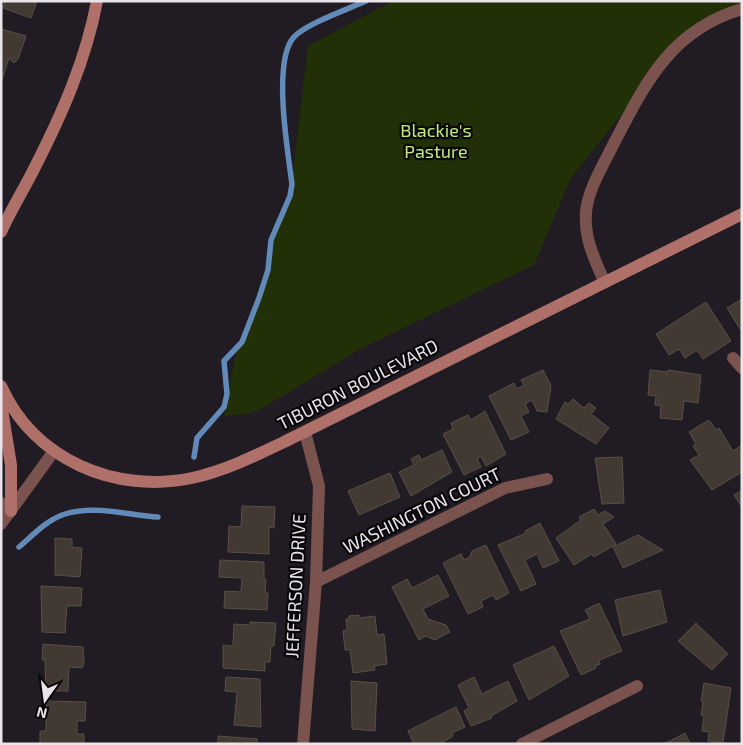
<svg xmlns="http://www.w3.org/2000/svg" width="743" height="745" font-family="'Exo 2',sans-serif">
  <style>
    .green { fill: #213006 }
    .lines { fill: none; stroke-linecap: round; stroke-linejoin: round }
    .stream { stroke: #628ab9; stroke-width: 5.5 }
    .building { fill: #423a32; stroke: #585047 }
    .minor { stroke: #7a524e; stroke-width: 12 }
    .tertiary { stroke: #7a524e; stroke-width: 12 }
    .secondary { stroke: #ae7069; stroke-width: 12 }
    .labels { text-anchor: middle; stroke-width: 4.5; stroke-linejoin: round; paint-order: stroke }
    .park-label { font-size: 18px; fill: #bfec7b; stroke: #09070a }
    .street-label { font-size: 18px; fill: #e8e4ea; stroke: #09070a }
  </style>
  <rect width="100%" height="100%" fill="#211b23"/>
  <polygon class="green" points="393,1 742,1 742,9 678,44 571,178 534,265 362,348 266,406 252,413 224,416 237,347 242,341 268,270 271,240 290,196 308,46"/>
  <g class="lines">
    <g class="stream">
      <path d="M194,457L197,438L224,407L227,394L224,361L242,342L259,298L268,270L271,240L290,196L292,184C288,153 272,60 294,37C306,24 348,9 366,1"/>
      <path d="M19,547C32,536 46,521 62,515C91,504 128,515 158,517"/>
    </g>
  </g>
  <g class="building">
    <polygon points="5,1 37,1 31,18 3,8"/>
    <polygon points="1,29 26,36 18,59 14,63 9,58 1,83"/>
    <polygon points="742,299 742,332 727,308"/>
    <polygon points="706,302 731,341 703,359 697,350 685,358 679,349 669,355 656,334"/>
    <polygon points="543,370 551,386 547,412 537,411 532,400 525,404 529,412 521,416 529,432 511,440 489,396 514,383 517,389 524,385 521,380"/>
    <polygon points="650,370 668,372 668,370 701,375 698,403 684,401 682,420 660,418 661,406 655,405 656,396 648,395"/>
    <polygon points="573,399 584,408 589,403 596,408 591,414 609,428 596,444 556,419 565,402 568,404"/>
    <polygon points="485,411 506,454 486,466 481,456 477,459 481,467 464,475 443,434 453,429 451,423 468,415 471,420"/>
    <polygon points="709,420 716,430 719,428 733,451 740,446 742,449 742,472 712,490 690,460 699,455 693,446 696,444 689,432"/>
    <polygon points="442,450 452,472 411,496 399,472 414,465 411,459 419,455 421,460"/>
    <polygon points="622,457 624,503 602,504 595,458"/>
    <polygon points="390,473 400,497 359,515 348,491"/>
    <polygon points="742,490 742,507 734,495"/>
    <polygon points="242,506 275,507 274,528 269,527 269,554 228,552 229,526 241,527"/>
    <polygon points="594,509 598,515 605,511 614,517 603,524 616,544 594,557 592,554 574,565 556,538 581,520 579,517"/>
    <polygon points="540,523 559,561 543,568 537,554 525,560 536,584 521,591 498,545 526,533 525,531"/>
    <polygon points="638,535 663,550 623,568 613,547"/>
    <polygon points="55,538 72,539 72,547 82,548 80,577 55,575"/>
    <polygon points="486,545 509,593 496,600 493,595 481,601 483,607 468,614 443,563 461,554 464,560 470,557 472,551"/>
    <polygon points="220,560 264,562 264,578 266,579 265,593 268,593 267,610 224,608 225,591 241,592 242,578 219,577"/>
    <polygon points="438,575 449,596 423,609 428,619 446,625 450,632 435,640 426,636 419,640 392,587 407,579 412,588"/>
    <polygon points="41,586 82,588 81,606 67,606 65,633 42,632"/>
    <polygon points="660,590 667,622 623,636 615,600"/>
    <polygon points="599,603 622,651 599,660 600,664 595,666 596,668 581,675 560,631 590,619 585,610"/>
    <polygon points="359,615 359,618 375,616 377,635 384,634 387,664 374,666 375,670 353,673 350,650 345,650 343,631 347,630 346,619 349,619 349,616"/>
    <polygon points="250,622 276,623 274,646 271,646 270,662 265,662 265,671 223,668 223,645 233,646 234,624 250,625"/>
    <polygon points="696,623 728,654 712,670 678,641"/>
    <polygon points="43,644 83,647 84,663 82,668 69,667 68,691 46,691 45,660 42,660"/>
    <polygon points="554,646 569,676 529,700 513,665"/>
    <polygon points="226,677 260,679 261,727 234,725 237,692 225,691"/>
    <polygon points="474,677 482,694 508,681 517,701 491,716 492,718 471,726 464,711 469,708 458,685"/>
    <polygon points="351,681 377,683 375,731 352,729"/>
    <polygon points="704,683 731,688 723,743 708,741 709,732 702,731 704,716 701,715 703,702 701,701"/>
    <polygon points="46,701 86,702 85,721 77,721 77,734 84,734 84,744 40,744 40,731 46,731"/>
    <polygon points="456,707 465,727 452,733 453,736 440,744 414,744 408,731"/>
    <polygon points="685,733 690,744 661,744 670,741"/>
    <polygon points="218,736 257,739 257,744 218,744"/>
  </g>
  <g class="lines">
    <g class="minor">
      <path d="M604,281C594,258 584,238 586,212C588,189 603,166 613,145C645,84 670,30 742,9"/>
      <polyline points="733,358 742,368"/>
      <polyline points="1,503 11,511"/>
      <polyline points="316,582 505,488 547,479"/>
      <polyline points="303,744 316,582 319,486 305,432"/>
      <polyline points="522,744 637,686"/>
    </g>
    <polyline class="tertiary" points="1,524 54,451"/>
    <g class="secondary">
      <path d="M1,232C11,210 24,189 35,167C62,114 86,60 97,1"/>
      <path d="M1,386C34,460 115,494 192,478C224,471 255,456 284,442L742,214"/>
      <polyline points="1,403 11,465 11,511"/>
    </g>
  </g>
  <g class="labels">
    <g class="park-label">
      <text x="436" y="137">Blackie's<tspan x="436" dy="21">Pasture</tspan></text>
    </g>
    <g class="street-label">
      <text transform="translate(358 385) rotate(-27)" y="6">TIBURON BOULEVARD</text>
      <text transform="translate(422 511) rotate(-26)" y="6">WASHINGTON COURT</text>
      <text transform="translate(296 586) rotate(-87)" y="6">JEFFERSON DRIVE</text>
    </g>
  </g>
  <rect width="743" height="745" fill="none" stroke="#e8e4ea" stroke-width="5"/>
  <g transform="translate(45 700) rotate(194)" stroke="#09070a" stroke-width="4" paint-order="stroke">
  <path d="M0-4L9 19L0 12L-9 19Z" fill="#e8e4ea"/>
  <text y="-8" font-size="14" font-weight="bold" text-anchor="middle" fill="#e8e4ea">N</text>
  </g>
</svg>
